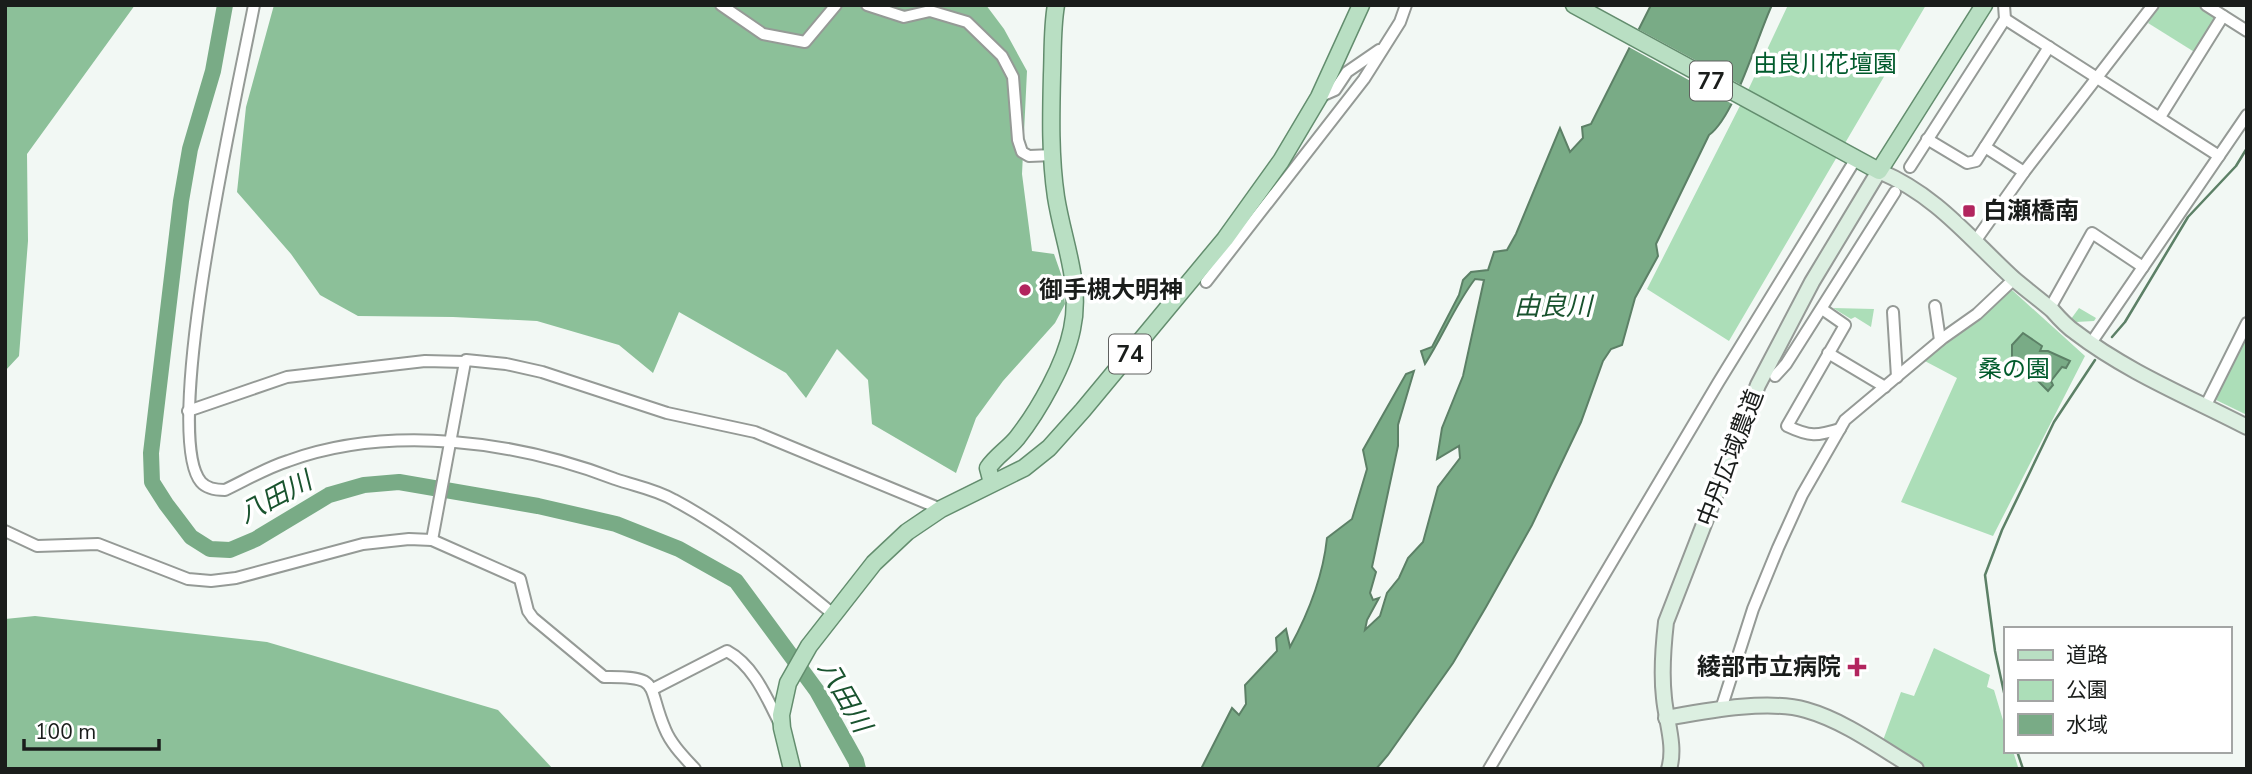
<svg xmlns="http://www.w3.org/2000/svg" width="2252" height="774" font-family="'Nunito Sans','Noto Sans JP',sans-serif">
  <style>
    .green { fill: #acdeb8 }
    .forest { fill: #8cc099 }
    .water { fill: #79ab86; stroke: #5c8066; stroke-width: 2 }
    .pier { fill: #f2f8f4 }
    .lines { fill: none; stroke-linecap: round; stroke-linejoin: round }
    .stream { stroke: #5c8066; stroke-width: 2.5 }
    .river { stroke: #79ab86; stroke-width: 16 }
    .street-casing { stroke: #959a96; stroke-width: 14 }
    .secondary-casing { stroke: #959a96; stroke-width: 18 }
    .primary-casing { stroke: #638d6e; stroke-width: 19 }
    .street { stroke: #fff; stroke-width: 10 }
    .secondary { stroke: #dcefe1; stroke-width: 14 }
    .primary { stroke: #b9dfc3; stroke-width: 16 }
    .poi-dot { fill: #b2255e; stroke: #fff; stroke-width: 2.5 }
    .labels { text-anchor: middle; stroke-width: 7; stroke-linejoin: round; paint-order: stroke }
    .shield { fill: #fff; stroke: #5f615f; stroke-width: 2 }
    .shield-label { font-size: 23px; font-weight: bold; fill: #1a1d1b }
    .park-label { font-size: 24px; fill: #015b2c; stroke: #fff }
    .poi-label { font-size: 24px; font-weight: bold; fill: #1a1d1b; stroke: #fff; text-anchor: start }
    .street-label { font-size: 24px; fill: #1a1d1b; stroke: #fff }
    .water-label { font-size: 26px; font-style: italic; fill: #19532e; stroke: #fff }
  </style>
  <rect width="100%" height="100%" fill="#f2f8f4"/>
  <g class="green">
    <polygon points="1788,5 1926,5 1729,341 1647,289 1750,86"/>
    <polygon points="2161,5 2200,6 2215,16 2216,21 2196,53 2148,23"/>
    <polygon points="2012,290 2085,356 1993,536 1901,502 1957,378 1921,359"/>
    <polygon points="1833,308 1874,309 1871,327 1855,317 1851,319"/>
    <polygon points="2079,308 2096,318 2094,321 2076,322 2071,319"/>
    <polygon points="2247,331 2247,415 2214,399"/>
    <polygon points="1934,648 1990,675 1987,687 1994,690 2005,727 2005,751 2013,751 2018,767 2016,769 1929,769 1882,743 1901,692 1914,696"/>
  </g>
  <g class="forest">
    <polygon points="5,5 135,5 27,154 28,241 19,356 5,371"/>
    <polygon points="274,5 986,5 1004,29 1027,71 1022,174 1032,251 1054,254 1062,277 1065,304 1055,323 1003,381 976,418 956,473 872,424 868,380 837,349 806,398 786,373 679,312 653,373 619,345 537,321 453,317 358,316 320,295 291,254 237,192 246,107"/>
    <polygon points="35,616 267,642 498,710 553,769 5,769 5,619"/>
  </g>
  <g class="water">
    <path d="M1651,5H1772C1757,37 1735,116 1709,135L1656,244L1658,256L1635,298L1622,345L1611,349L1603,361L1581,422L1532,525L1486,607L1453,663L1388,755L1376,769H1201L1232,708L1239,715L1246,704L1245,685L1277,651L1276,638L1286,629L1290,647C1308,614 1323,577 1327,538L1352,519L1367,469L1363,450L1406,374L1414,371L1398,425V446L1372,567L1376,572L1370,593L1373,600L1379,598L1367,620L1365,630L1380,616L1387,593L1399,578L1408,558L1423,542L1438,487L1460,458L1459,446L1437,459L1442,428L1463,376L1484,280L1475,279C1455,305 1443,336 1425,364L1421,351L1432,347L1459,295L1463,280L1471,272L1488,270L1494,252L1507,250L1516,234L1560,128L1570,152L1583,138L1582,127L1591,124Z"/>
    <polygon points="2023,333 2042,346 2040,351 2048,351 2070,361 2066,368 2062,367 2051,381 2053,385 2048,391 2037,380 2032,381 2026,373 2020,374 2013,364 2015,360 2012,357 2012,345"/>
  </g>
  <polygon class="pier" points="1636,28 1743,86 1734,105 1627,46"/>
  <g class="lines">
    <g class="stream">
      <polyline points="2112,337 2125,322 2188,217 2236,166 2247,148"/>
      <polyline points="2005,697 1995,651 1985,575 2002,530 2054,422 2095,360"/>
      <polyline points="2017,751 2023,769"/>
    </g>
    <polyline class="river" points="225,5 213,71 190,149 181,201 151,453 152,482 166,504 191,537 210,549 230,550 256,539 329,495 364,485 399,482 538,506 616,524 679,549 736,581 817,691 856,761 858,769"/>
    <defs>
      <g id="street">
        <path d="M254,5C240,80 159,433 201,482C207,489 217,490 225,490C246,480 266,468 288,461C390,424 516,441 615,479C635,486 655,489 674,500C732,531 783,573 833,614"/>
        <polyline points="721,5 763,34 805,42 836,5"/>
        <polyline points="867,5 904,17 930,11 967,22 1002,56 1013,77 1018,140 1022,152 1029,156 1053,155"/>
        <polyline points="2206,5 2247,31"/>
        <polyline points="2005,19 2219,156"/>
        <polyline points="1319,97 1335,90 1347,72 1379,50"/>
        <polyline points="2160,117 2223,16"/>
        <polyline points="1927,139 1967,163 1976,161 2049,47"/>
        <polyline points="1985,147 2024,172"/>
        <polyline points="1910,167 2005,19 2004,5"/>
        <polyline points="1976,240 2024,172 2153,5"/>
        <polyline points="1206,282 1364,79 1400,22 1406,5"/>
        <polyline points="1935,306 1940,340"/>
        <polyline points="2050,308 2092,233 2143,267"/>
        <path d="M1822,309L1845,325L1787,426C1810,437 1817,436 1840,429"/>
        <polyline points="1893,312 1897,377"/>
        <polyline points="2091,343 2247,115"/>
        <polyline points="1828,353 1885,387"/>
        <polyline points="1775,376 1786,364 1895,192"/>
        <polyline points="2205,407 2247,323"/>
        <polyline points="188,411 287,377 425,361 465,362 466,360 506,364 542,372 667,413 755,432 941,509"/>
        <path d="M5,531L37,546L98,544L188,579L211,581L236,578L363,544L409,539L432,540L520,579L528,611L533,618L604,677C663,676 646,685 665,729C671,744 684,757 695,769"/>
        <polyline points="432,540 465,362"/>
        <path d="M653,689L727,651C753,665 766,696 779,722"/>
        <polyline points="1721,709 1753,609 1778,548 1802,495 1845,420 1943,338 1977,314 2014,279"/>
        <polyline points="1489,769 1718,383 1852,165"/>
      </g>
      <g id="secondary">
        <path d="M1666,718C1706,711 1767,699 1806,710C1845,721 1881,748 1916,769"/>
        <path d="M1669,769C1676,746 1666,721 1664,698C1661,672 1663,648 1666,622L1758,385L1812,282L1879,171C1938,196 1970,239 2015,280C2027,290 2040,300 2052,310C2059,318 2066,326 2075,332C2127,372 2189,397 2247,427"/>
      </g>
      <g id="primary">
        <polyline points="1574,5 1879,171 1984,5"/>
        <path d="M992,483L988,468C996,456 1008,449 1017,438C1039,410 1065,364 1072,329C1082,283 1063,242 1056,197C1050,157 1051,115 1052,75C1053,51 1052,28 1056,5"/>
        <polyline points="792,769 782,728 781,715 788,683 809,646 874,563 907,532 941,509 1024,468 1049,448 1083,410 1225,239 1281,161 1319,97 1361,5"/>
      </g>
    </defs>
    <use href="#street" class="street-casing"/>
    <use href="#secondary" class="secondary-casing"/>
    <use href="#primary" class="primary-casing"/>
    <use href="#street" class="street"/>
    <use href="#secondary" class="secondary"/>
    <use href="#primary" class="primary"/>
  </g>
  <g class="poi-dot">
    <rect x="1962" y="204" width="14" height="14" rx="3.5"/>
    <circle cx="1025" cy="290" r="7"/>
    <path d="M1853.5 656.5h7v7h7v7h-7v7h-7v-7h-7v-7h7z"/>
  </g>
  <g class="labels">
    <g class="shield">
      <rect x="1690" y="61.5" width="42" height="39" rx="5"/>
      <rect x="1109" y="334.5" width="42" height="39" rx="5"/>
    </g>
    <g class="shield-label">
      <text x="1711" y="89">77</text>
      <text x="1130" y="362">74</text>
    </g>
    <g class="park-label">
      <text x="1825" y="72">由良川花壇園</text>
      <text x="2014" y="377">桑の園</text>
    </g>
    <g class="poi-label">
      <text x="1983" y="219">白瀬橋南</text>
      <text x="1039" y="298">御手槻大明神</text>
      <text x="1841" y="675" text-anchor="end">綾部市立病院</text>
    </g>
    <g class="street-label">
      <text transform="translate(1730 458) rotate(-69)" y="8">中丹広域農道</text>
    </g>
    <g class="water-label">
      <text x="1553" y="315">由良川</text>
      <text transform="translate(275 497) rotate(-28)" y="9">八田川</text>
      <text transform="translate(845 696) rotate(60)" y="9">八田川</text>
    </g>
  </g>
  <rect width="2252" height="774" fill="none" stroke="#1a1d1b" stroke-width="14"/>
  <rect x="2004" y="627" width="228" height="126" fill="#ffffff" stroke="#a3a5a4" stroke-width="2"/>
  <rect x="2018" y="650" width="35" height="10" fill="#b9dfc3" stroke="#a3a5a4" stroke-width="2"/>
  <text x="2066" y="662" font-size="21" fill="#1a1d1b">道路</text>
  <rect x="2018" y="680" width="35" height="21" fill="#acdeb8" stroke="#a3a5a4" stroke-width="2"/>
  <text x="2066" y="697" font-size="21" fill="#1a1d1b">公園</text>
  <rect x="2018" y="714" width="35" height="21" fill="#79ab86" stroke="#a3a5a4" stroke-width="2"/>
  <text x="2066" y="732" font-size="21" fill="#1a1d1b">水域</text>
  <path d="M24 739v10h135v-10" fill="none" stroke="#1a1d1b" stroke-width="3.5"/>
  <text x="35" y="739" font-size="21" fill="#1a1d1b" stroke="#ffffff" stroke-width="5" paint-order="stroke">100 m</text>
</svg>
